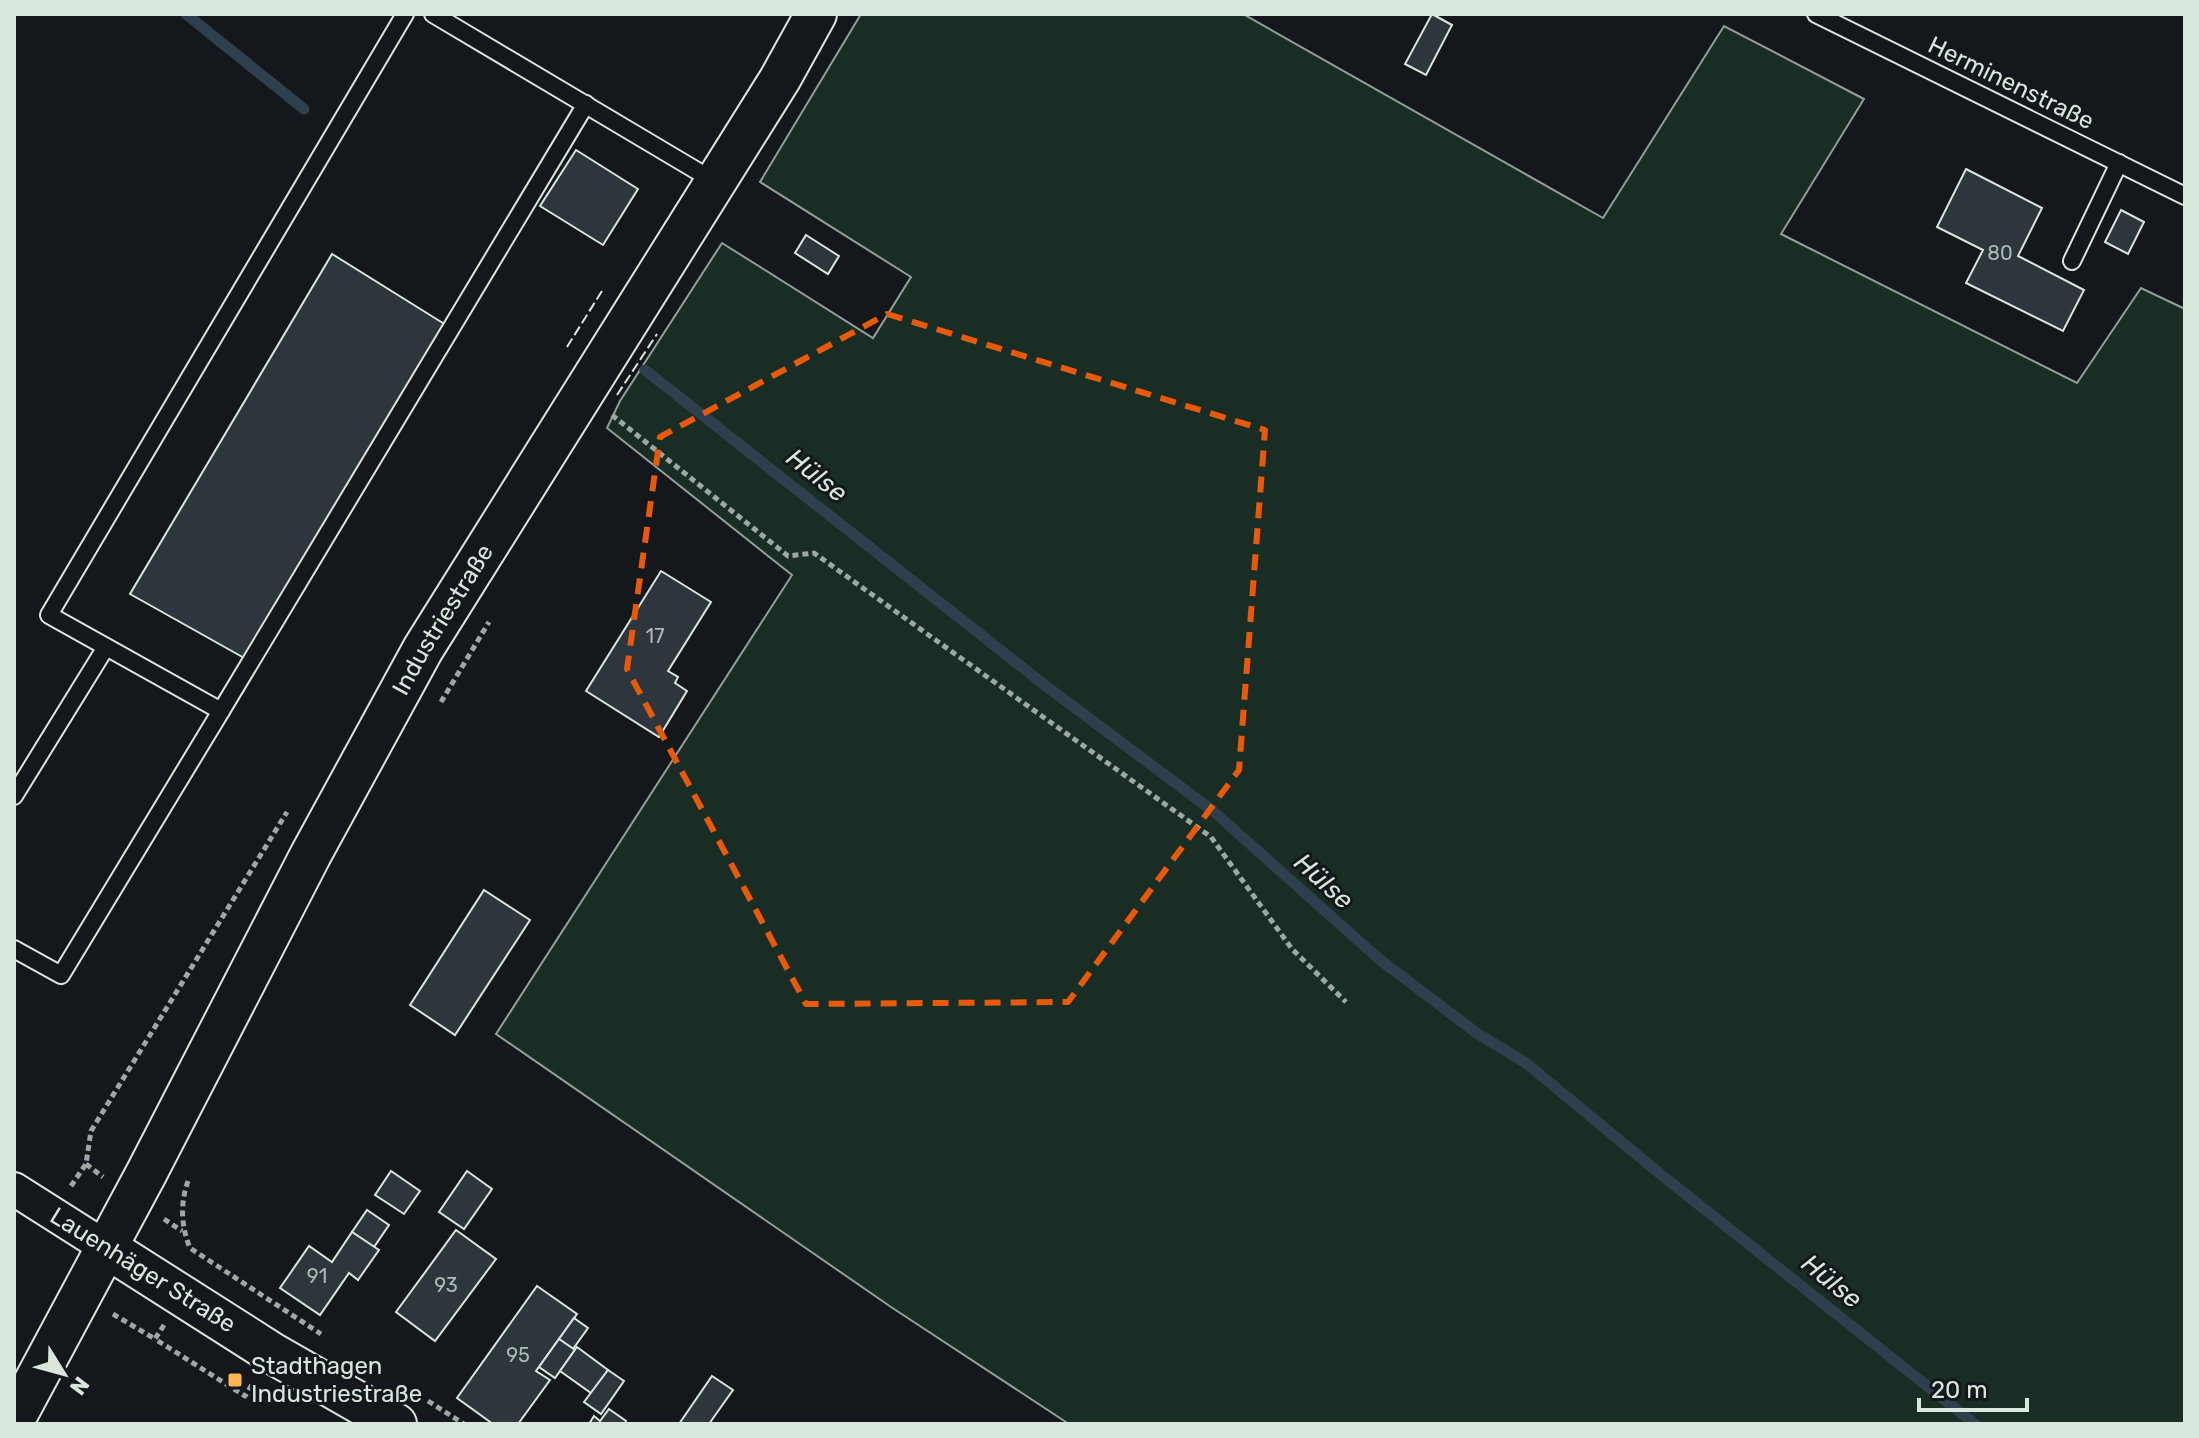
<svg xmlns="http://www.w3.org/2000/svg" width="2199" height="1438" font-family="Rubik,sans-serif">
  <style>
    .green { fill: #1a2d24; stroke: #939e99; stroke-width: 2 }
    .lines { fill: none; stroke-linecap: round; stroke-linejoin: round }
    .stream { stroke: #2f3f4d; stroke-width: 11 }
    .building { fill: #2c363c; stroke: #d8e6dc; stroke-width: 2 }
    .service-casing { stroke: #d8e6dc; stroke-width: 20 }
    .minor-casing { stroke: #d8e6dc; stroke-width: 36 }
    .tertiary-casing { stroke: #d8e6dc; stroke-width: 44 }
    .path { stroke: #9da8a2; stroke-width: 5; stroke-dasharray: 6 4; stroke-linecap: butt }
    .service { stroke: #14181c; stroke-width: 16 }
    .minor { stroke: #14181c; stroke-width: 32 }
    .tertiary { stroke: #14181c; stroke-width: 40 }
    .fence { stroke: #d8e6dc; stroke-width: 2; stroke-dasharray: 10 4; stroke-linecap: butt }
    .marked { fill: none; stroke: #e8590c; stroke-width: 6; stroke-dasharray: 16 10; stroke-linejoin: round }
    .poi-dot { fill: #ffb74d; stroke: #14181c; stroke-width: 3 }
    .labels { text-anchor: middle; stroke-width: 6; stroke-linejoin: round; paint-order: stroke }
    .number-label { font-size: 20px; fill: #adbab4 }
    .street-label { font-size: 24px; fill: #d8e6dc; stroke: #14181c }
    .poi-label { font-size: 24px; fill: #d8e6dc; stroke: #14181c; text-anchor: start }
    .water-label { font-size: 26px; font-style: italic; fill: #d8e6dc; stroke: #14181c }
  </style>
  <rect width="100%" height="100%" fill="#14181c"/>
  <polygon class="green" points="861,14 1243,14 1603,218 1724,26 1864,99 1781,234 2077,383 2141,288 2185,309 2185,1424 1069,1424 891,1307 496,1034 792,575 607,428 620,401 722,243 873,338 911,277 760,182"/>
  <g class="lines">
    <g class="stream">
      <polyline points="186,14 304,109"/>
      <polyline points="645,370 1046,686 1213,811 1379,959 1478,1034 1526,1063 1659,1173 1975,1424"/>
    </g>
  </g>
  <g class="building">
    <polygon points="1432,14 1452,25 1426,75 1405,64"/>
    <polygon points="576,150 638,189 603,245 540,206"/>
    <polygon points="1966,169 2042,208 2018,256 2084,290 2063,331 1966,283 1983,250 1937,227"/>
    <polygon points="2121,210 2144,222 2128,254 2105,242"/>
    <polygon points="806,235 839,256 828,274 795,253"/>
    <polygon points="332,254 446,325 246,659 130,594"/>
    <polygon points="661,571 711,602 668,671 678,677 675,683 687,691 659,737 586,691"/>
    <polygon points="484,890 530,920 455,1035 410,1005"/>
    <polygon points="391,1171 420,1191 404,1214 375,1195"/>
    <polygon points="467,1171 492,1189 464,1229 439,1212"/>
    <polygon points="367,1210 389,1225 374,1247 352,1232"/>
    <polygon points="456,1230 496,1259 435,1341 396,1312"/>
    <polygon points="352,1232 379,1250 358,1280 349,1273 320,1315 280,1288 309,1246 332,1262"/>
    <polygon points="537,1286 577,1314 536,1371 550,1380 518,1424 493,1424 457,1398"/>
    <polygon points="574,1318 588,1328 573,1349 559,1339"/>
    <polygon points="559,1339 575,1350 555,1378 539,1367"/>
    <polygon points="577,1347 608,1370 591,1393 560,1371"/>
    <polygon points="608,1370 624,1381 601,1414 584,1402"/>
    <polygon points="712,1376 733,1390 716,1414 709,1424 679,1424"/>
    <polygon points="609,1409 626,1421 625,1424 589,1424 594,1416 600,1421"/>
  </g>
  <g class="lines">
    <defs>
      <g id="service">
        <polyline points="405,14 49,615 221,711 586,104"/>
        <polyline points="433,14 714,181"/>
        <polyline points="1816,14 2185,196"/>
        <polyline points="2072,261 2119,163"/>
        <polyline points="14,796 106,647"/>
        <polyline points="14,949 61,975 221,711"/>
      </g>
      <polyline id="minor" points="14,1189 107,1248"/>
      <g id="tertiary">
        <polyline points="107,1248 272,1353 396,1424"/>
        <path id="s1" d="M14,1420L147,1172L311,854L423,649L780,79L816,14"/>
      </g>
    </defs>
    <use href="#service" class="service-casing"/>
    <use href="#minor" class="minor-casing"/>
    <use href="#tertiary" class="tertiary-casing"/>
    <g class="path">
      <polyline points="612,415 788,556 814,553 1211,837 1292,949 1346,1002"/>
      <polyline points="441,702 489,622"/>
      <polyline points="86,1164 103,1177"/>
      <path d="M188,1181C180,1204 181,1226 190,1248L321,1334"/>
      <polyline points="71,1186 86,1164 91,1131 287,812"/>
      <polyline points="164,1219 182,1231"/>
      <polyline points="113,1314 155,1339"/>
      <polyline points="164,1325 155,1339 245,1396 253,1383"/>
      <polyline points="428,1401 464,1424"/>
    </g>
    <use href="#service" class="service"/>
    <use href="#minor" class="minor"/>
    <use href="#tertiary" class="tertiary"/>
    <g class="fence">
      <polyline points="567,347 602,291"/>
      <polyline points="617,395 657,334"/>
    </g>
  </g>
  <path class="marked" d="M887,314L1265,430L1239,770L1068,1002L806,1004L627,669L660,437Z"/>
  <rect class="poi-dot" x="227" y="1372" width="16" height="16" rx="4"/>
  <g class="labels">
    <g class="number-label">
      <text x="2000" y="260">80</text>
      <text x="655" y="643">17</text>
      <text x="317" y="1283">91</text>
      <text x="446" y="1292">93</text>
      <text x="518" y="1362">95</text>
    </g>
    <g class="street-label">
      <text transform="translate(2011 83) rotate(26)" y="8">Herminenstraße</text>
      <text dy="8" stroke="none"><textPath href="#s1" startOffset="908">Industriestraße</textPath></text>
      <text transform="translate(143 1270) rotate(32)" y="8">Lauenhäger Straße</text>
    </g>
    <g class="poi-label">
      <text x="251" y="1374">Stadthagen<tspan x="251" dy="28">Industriestraße</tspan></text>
    </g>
    <g class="water-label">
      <text transform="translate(817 475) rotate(38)" y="9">Hülse</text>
      <text transform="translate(1324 881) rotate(42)" y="9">Hülse</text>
      <text transform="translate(1832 1281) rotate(39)" y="9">Hülse</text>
    </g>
  </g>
  <rect width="2199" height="1438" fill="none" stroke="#d8e6dc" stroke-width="32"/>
  <g transform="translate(64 1374) rotate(127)" stroke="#14181c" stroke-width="6" paint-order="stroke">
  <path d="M0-6L14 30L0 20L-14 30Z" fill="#d8e6dc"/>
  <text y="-12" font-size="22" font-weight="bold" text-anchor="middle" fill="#d8e6dc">N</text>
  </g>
  <path d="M1919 1398v12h108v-12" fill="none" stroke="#d8e6dc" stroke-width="4"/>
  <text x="1931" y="1398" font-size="24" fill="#d8e6dc" stroke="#14181c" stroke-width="6" paint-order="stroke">20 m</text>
</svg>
